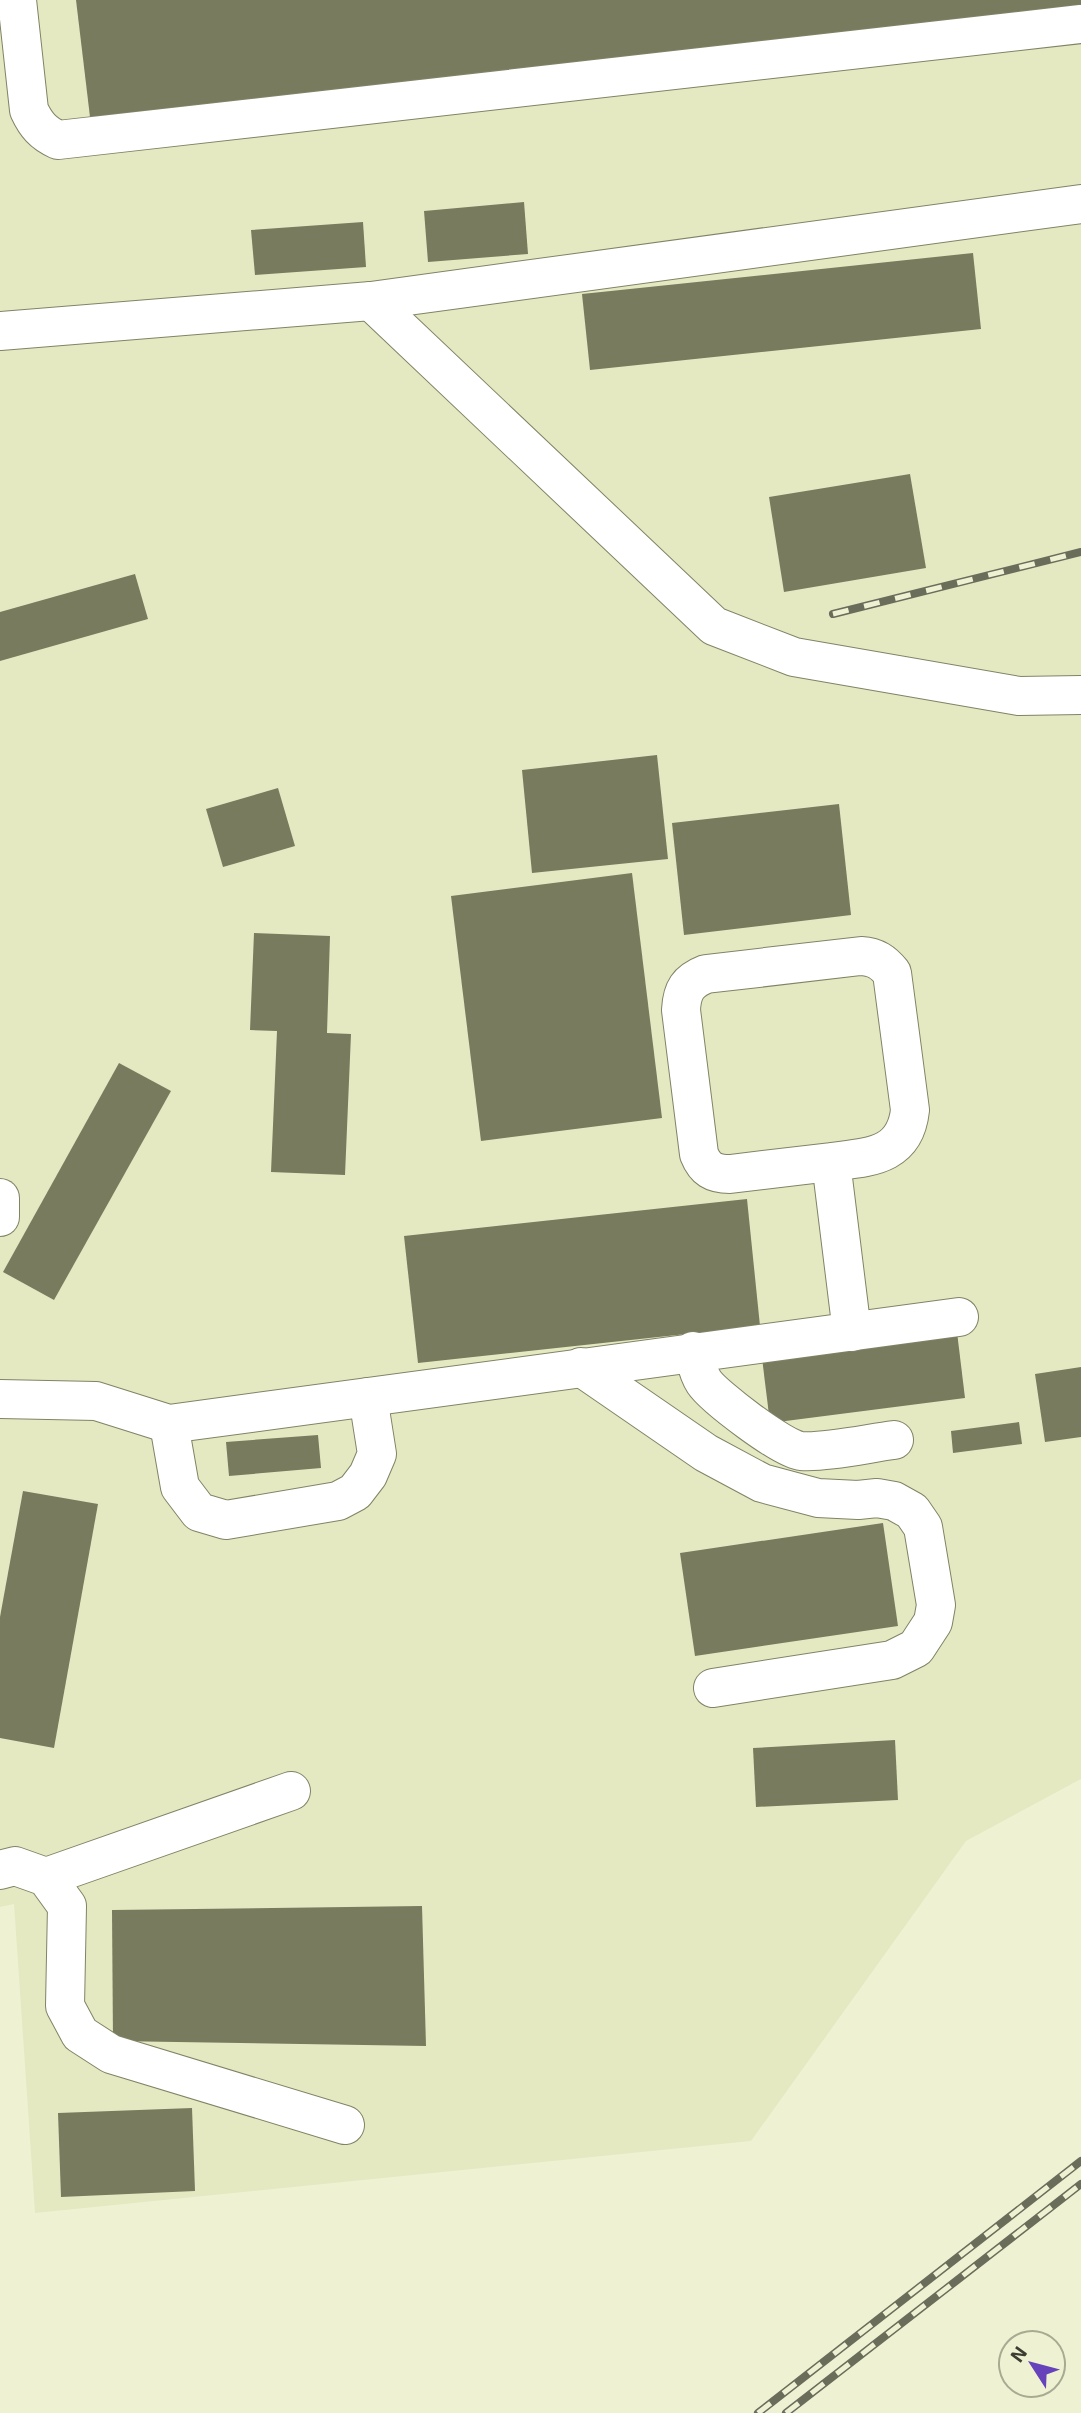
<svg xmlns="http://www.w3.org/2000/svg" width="1081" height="2413" font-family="'Exo 2',sans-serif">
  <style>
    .built { fill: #e5e9c1 }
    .building { fill: #787b5e }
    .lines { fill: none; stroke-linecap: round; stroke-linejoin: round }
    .minor-casing { stroke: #808366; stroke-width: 40 }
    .minor { stroke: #fff; stroke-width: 38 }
    .rail-casing { stroke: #6b6d5b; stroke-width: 8 }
    .rail { stroke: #eff2d2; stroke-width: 5; stroke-dasharray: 16; stroke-linecap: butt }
  </style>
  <rect width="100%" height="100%" fill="#eff2d2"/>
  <polygon class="built" points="0,0 1081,0 1081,1779 966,1841 751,2141 35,2213 14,1904 0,1907"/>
  <g class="building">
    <polygon points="76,0 1081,0 1081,5 90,117"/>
    <polygon points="524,202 528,254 428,262 424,211"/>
    <polygon points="363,222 366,267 255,275 251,230"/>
    <polygon points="973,253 981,329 590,370 582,294"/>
    <polygon points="910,474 926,568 784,592 769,497"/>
    <polygon points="135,574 148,619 0,661 0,612"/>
    <polygon points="657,755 668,859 532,873 522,770"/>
    <polygon points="278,788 295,846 223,867 206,809"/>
    <polygon points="839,804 851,915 684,935 672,823"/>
    <polygon points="632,873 662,1118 481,1141 451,896"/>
    <polygon points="254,933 330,936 327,1033 351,1034 345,1175 271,1172 277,1031 250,1030"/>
    <polygon points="119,1063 171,1091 54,1300 3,1272"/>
    <polygon points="747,1199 760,1326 418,1363 404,1236"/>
    <polygon points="957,1332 965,1398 770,1423 762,1358"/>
    <polygon points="1081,1367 1081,1437 1045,1442 1035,1374"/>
    <polygon points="1019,1422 1022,1444 953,1453 951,1431"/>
    <polygon points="318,1435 321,1468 229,1476 226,1442"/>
    <polygon points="23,1491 98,1504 54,1748 0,1738 0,1617"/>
    <polygon points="883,1523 898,1626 695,1656 680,1553"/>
    <polygon points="895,1740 898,1800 756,1807 753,1748"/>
    <polygon points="422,1906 426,2046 113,2041 112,1910"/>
    <polygon points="192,2108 195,2191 61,2197 58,2113"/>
  </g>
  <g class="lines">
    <defs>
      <g id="minor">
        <path d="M17,0L29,110C36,125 43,133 58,140L1081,24"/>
        <polyline points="371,301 714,626 794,657 1019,696 1081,695"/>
        <polyline points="0,331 371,301 1081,204"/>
        <path d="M831,1162C869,1157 905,1157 910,1110L892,973C883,962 876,957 861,956L706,974C688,981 682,990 681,1010L699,1154C705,1169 713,1174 730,1174L831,1162L852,1332"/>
        <polyline points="0,1198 0,1217"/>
        <path d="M693,1351C696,1362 698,1373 704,1382C714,1397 784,1450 801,1451C824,1453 870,1443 894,1440"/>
        <polyline points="581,1367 706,1453 762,1483 818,1498 858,1500 877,1498 894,1501 912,1511 923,1527 936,1605 933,1622 916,1648 892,1660 713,1688"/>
        <polyline points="0,1399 96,1401 169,1424 959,1317"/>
        <polyline points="169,1424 180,1487 199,1512 226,1520 338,1501 355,1492 368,1475 377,1454 368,1397"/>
        <polyline points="0,1870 15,1866 46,1877 67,1906 65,2006 80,2034 111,2054 345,2125"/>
        <polyline points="46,1877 291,1791"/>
      </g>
    </defs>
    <use href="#minor" class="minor-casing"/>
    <use href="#minor" class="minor"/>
    <defs>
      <g id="rail">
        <polyline points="833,614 1081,552"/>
        <polyline points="758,2413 1081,2161"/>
        <polyline points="786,2413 1081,2184"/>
      </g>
    </defs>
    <use href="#rail" class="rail-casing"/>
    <use href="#rail" class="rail"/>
  </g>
  <g transform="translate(1032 2364) rotate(306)"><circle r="33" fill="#eff2d2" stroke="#a8aa92" stroke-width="2"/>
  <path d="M0-5L12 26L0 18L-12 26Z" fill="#6643bb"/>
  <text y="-10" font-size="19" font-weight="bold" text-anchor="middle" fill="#3d3e31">N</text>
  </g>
</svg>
